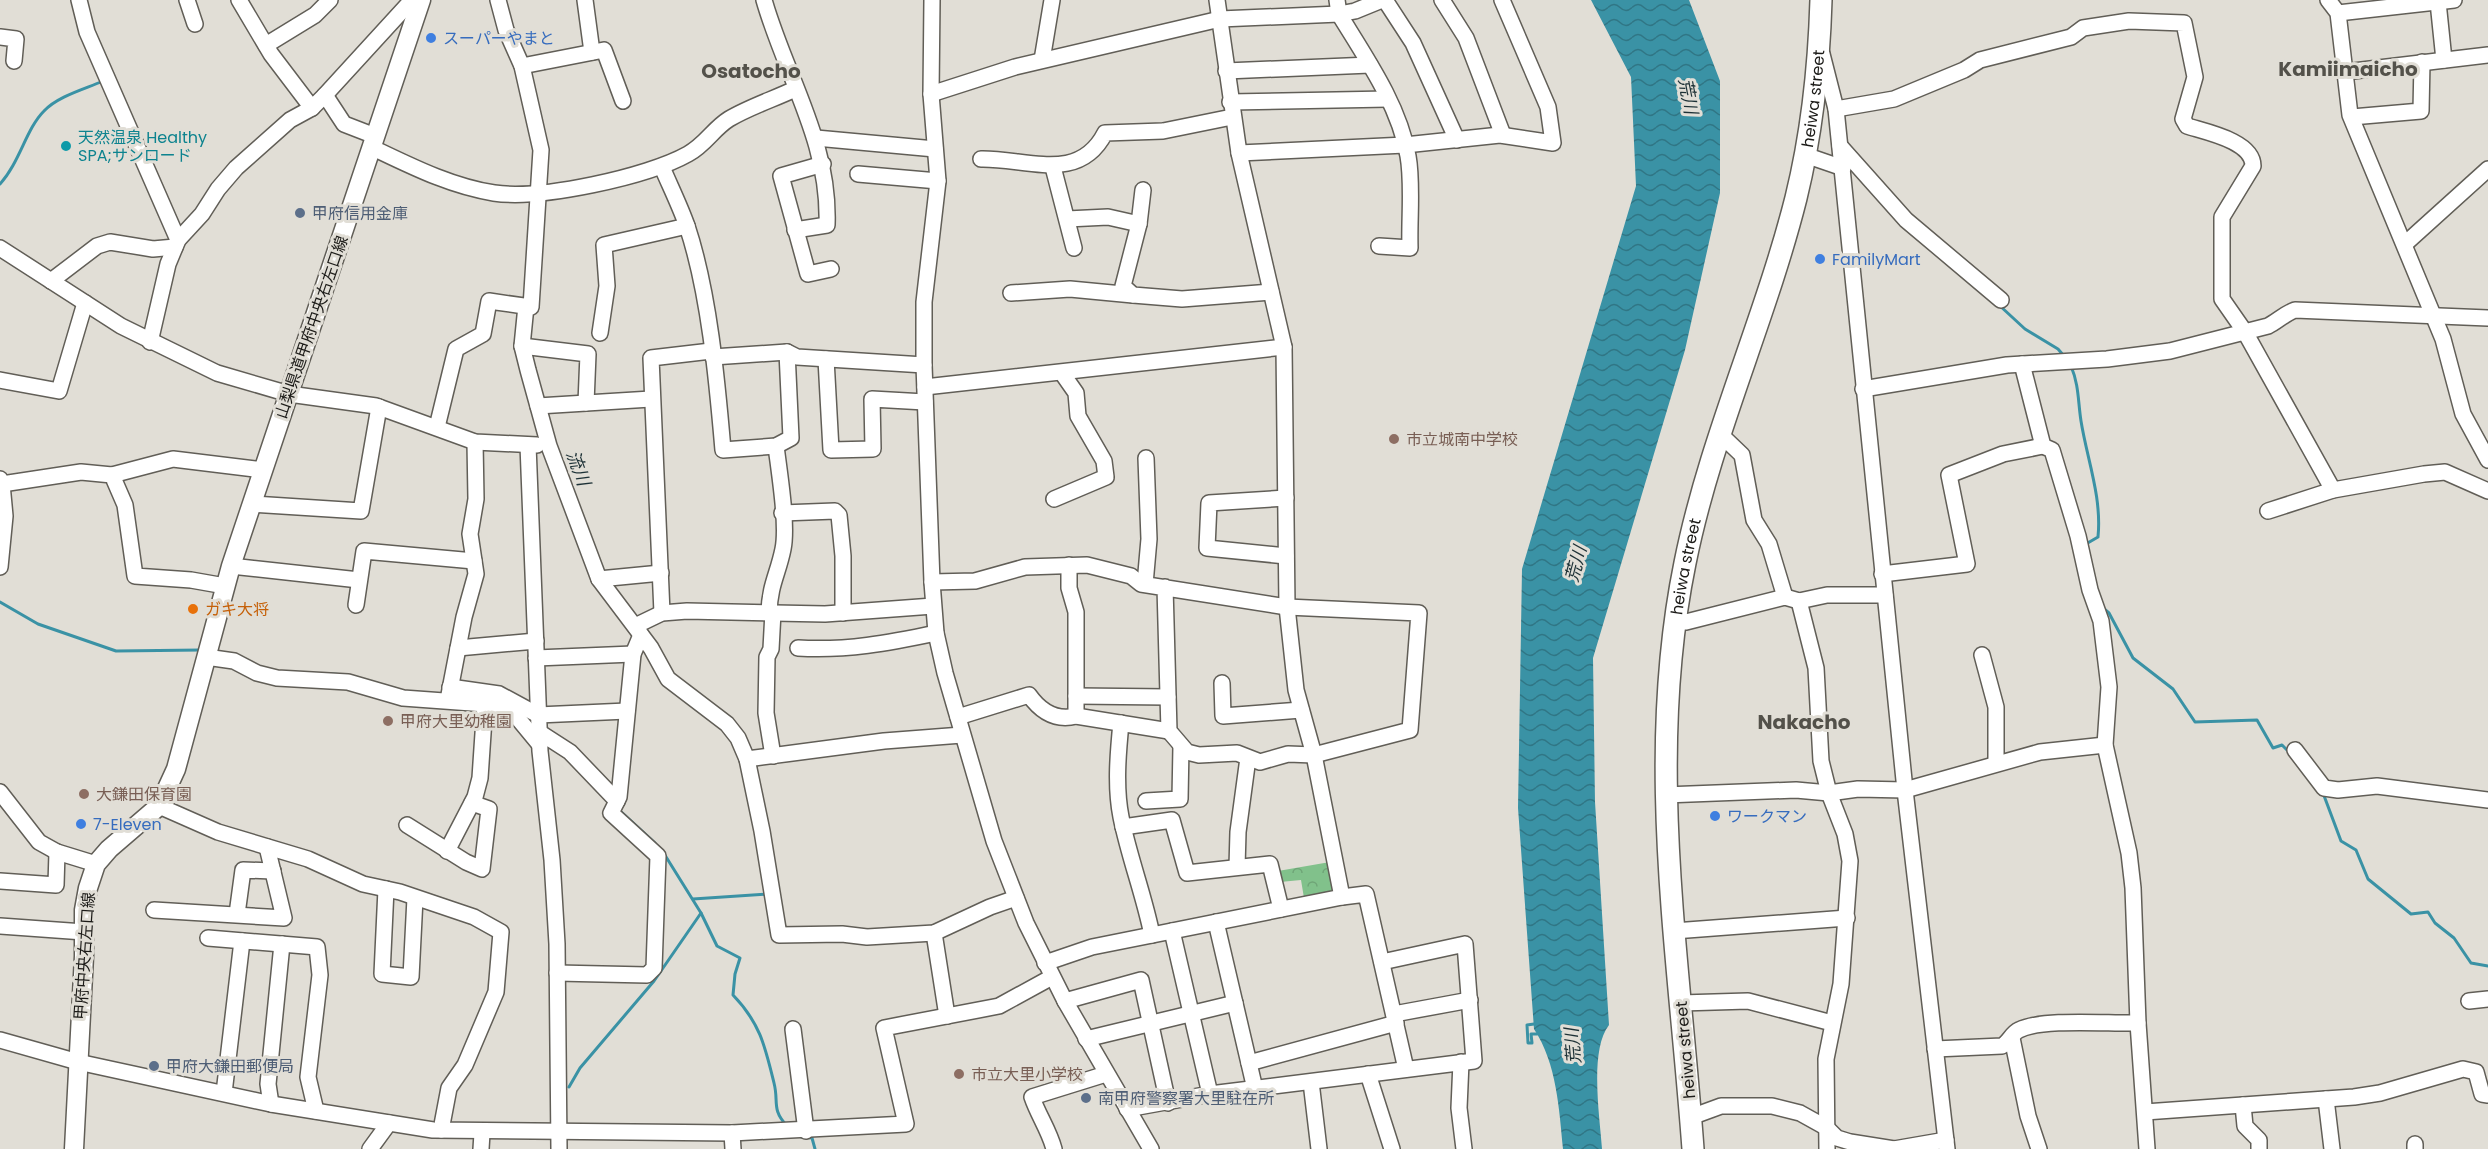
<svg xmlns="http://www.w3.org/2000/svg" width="2488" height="1149" font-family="Poppins,'Noto Sans JP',sans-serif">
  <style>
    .park { fill: url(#park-crowns) }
    .water { fill: url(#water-waves) }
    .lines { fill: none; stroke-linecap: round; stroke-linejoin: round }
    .stream { stroke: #3a92a5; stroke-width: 3 }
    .minor-casing { stroke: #615e57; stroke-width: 18 }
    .major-casing { stroke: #615e57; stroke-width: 21 }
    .highway-casing { stroke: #615e57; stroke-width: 24 }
    .minor { stroke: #fff; stroke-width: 15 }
    .major { stroke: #fff; stroke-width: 18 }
    .highway { stroke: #fff; stroke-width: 21 }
    .shop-dot { fill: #3f7fe0; stroke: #e1ded6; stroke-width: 2 }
    .culture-dot { fill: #0f9aa8; stroke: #e1ded6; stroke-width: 2 }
    .service-dot { fill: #5c6f8a; stroke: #e1ded6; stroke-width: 2 }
    .education-dot { fill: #8d6e63; stroke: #e1ded6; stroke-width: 2 }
    .food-dot { fill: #e8710a; stroke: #e1ded6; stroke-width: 2 }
    .labels { text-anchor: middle; stroke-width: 6; stroke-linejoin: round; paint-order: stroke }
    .shop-label { font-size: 16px; fill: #366cbe; stroke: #e1ded6; text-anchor: start }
    .street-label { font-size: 16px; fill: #1c1b18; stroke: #e1ded6 }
    .culture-label { font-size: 16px; fill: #0d838f; stroke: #e1ded6; text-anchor: start }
    .service-label { font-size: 16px; fill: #4e5e75; stroke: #e1ded6; text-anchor: start }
    .education-label { font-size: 16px; fill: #785e54; stroke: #e1ded6; text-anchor: start }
    .food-label { font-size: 16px; fill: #c56008; stroke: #e1ded6; text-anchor: start }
    .water-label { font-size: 18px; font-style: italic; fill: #1d3136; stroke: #e1ded6 }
    .quarter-label { font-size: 20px; font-weight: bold; fill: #53514a; stroke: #e1ded6 }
  </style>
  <defs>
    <pattern id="park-crowns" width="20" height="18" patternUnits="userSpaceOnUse" patternTransform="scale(1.5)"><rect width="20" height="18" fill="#81c18b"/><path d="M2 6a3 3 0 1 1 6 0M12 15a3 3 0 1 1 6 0" fill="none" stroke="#6fa577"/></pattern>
    <pattern id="water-waves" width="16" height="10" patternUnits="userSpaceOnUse" patternTransform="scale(1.5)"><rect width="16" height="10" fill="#3a92a5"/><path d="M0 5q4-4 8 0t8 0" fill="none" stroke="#307685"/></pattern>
  </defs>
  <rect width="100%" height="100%" fill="#e1ded6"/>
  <polygon class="park" points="1330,862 1337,898 1305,904 1301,880 1280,882 1278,871"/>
  <path class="water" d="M1591,0H1689L1720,81V193L1685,350L1593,658L1595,802L1609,1025C1589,1050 1600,1118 1602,1149H1563C1559,1109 1557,1064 1534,1029L1518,808L1522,569L1636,186L1631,77Z"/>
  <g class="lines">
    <g class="stream">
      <path d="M0,184C20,162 26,129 44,111C58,96 85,89 103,81"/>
      <polyline points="1999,305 2025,329 2058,349 2064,356"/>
      <path d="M2071,366C2079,385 2078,402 2081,421C2087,459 2102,497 2098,537L2086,544"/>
      <polyline points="0,602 38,624 116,651 201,650"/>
      <polyline points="2103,608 2109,613 2133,658 2173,689 2195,722 2257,720 2273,748 2282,745 2289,752"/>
      <polyline points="330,674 347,675"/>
      <polyline points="2323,793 2341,841 2356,850 2368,879 2411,914 2428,912 2435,923 2454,938 2471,963 2488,966"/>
      <polyline points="618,809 655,843"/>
      <polyline points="693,899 768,894"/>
      <path d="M701,913L717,946L740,958L735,974L733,995C760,1023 765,1046 774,1083C779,1102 771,1109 787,1126"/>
      <polyline points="1534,1024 1527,1025 1528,1043 1532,1043 1531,1034 1537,1034"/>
      <polyline points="569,1087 580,1068 654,981 701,913 663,852"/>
      <polyline points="795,1136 812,1138 815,1149"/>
    </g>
    <defs>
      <g id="minor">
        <polyline points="79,0 87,32 178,240"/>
        <polyline points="187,0 195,24"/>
        <polyline points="239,0 271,54 312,108"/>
        <polyline points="585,0 592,52"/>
        <path d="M764,0C786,77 830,141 827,225L795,230"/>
        <polyline points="932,0 931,94 938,181 924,302 924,365 932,582 936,633 945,673 994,841 1026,923 1065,1001 1151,1149"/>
        <path d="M1337,0L1339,14C1366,58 1399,105 1408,156C1413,183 1409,219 1410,248L1379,246"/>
        <polyline points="1385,0 1413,43 1457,140"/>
        <polyline points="1442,0 1466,38 1503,135"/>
        <polyline points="2328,0 2338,13 2350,115 2443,339 2463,414 2488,460"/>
        <polyline points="2438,2 2444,60"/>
        <polyline points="2338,13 2454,0"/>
        <polyline points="0,37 16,39 14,61"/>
        <polyline points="266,45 315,15 330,0"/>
        <polyline points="1822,54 1836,109 1905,790 1947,1149"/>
        <polyline points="1042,60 1052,0"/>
        <polyline points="522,66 604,50 623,101"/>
        <polyline points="1226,71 1370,65"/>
        <polyline points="2345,72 2488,55"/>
        <polyline points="931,94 1015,67 1220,19 1339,14 1355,11 1382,0"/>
        <polyline points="325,95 344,124 375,136"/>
        <polyline points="1230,102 1388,99"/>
        <path d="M1836,109L1894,99L1964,70L1980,60L2071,37L2083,28L2129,21L2184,23L2195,77L2183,119L2187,126C2206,132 2253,141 2253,166L2222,217V299L2245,332L2333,490"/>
        <polyline points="2352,117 2421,111 2422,62"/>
        <polyline points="816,138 935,149"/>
        <polyline points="1840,146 1906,220 2001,300"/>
        <path d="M371,147C411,166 450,186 494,193C540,200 647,177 688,154C706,144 713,129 729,119C749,107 774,99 795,89"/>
        <polyline points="1239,153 1405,145 1500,135 1553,143 1548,107 1502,0"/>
        <polyline points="1805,155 1843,168"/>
        <path d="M981,159C1026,158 1079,184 1105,133L1163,131L1232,117"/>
        <polyline points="823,164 781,176 808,274 831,269"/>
        <path d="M662,167C670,186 680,206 687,226C709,292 717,380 723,450L776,446L791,438L787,352"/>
        <polyline points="1053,167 1074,248"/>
        <polyline points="858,174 938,181"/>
        <polyline points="1143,190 1139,224 1123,286 1133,295 1182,299 1271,292"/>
        <polyline points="1067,219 1108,217 1139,224"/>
        <polyline points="2406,243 2488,169"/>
        <polyline points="0,248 121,326 217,373 289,394 376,406 475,442 537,445"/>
        <polyline points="51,281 97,246 110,242 153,249 175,247"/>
        <polyline points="1011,293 1070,289 1133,295"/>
        <polyline points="526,306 522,346 528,370 549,446 599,579 651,648 668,679 727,724 738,738 747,759 762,831 779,935 842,934 867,937 934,933 990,907 1016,898"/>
        <polyline points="600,333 607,286 604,245 687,226"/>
        <polyline points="150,342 168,264 178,240 202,214 218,189 236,168 290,120 312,108 325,95 412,0"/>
        <polyline points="522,346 588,354 586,403"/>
        <polyline points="713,357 787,352 797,357 924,365"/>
        <polyline points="826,359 831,450 873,449 872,399 925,402"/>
        <polyline points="2022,364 2043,446 2052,450 2078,536 2090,590 2101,621 2109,687 2105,745 2129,853 2133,888 2138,1023 2147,1149"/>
        <polyline points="0,380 59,391 85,303"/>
        <polyline points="925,387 1284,347"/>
        <path d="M1863,389L2007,365L2107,359L2170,351L2268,326C2278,321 2284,314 2295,310L2488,318"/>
        <polyline points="538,406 651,399"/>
        <polyline points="437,427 456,349 483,334 489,301 531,307 541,150 522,66 506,30 498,0"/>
        <polyline points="1720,434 1742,455 1754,520 1769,544 1785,597"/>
        <polyline points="528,445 540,751 552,860 557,944 559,1149"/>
        <polyline points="112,475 173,459 263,470"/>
        <polyline points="0,479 2,484 81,472 112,475 125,505 135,576 191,580 225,586"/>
        <polyline points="1054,499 1106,477 1104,461 1078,416 1076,393 1062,373"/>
        <polyline points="252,504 361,511 379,407"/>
        <polyline points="2268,511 2333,490 2424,474 2445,472 2488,491"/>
        <polyline points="782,513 835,511 839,515 843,556 843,613"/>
        <polyline points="1286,556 1207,548 1209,503 1286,498"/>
        <polyline points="1069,565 1069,588 1076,612 1076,716"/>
        <polyline points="231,566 359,580"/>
        <polyline points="0,567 5,516 2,484"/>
        <polyline points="1882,574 1967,564 1949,475 2003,454 2043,446"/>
        <polyline points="599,579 661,573"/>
        <polyline points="932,582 975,581 1025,567 1087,565 1131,576 1141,584 1287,607 1419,613 1410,730 1314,755 1288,754 1260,762 1237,753 1199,755 1187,752 1169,731 1165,587"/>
        <polyline points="1145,584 1149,539 1146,458"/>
        <polyline points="1799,601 1816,668 1821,761 1829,793 1845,834 1850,861 1841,984 1826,1059 1827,1149"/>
        <polyline points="356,605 364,551 474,561"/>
        <path d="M769,612C770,584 778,574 783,549C788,525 779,471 776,446"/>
        <polyline points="773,612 771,649 767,657 766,713 773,756"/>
        <polyline points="662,613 651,358 711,351"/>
        <polyline points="1675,620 1686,622 1785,597 1799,601 1827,595 1885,595"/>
        <polyline points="635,626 662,613 687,611 825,614 933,606"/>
        <polyline points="458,648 536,641"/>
        <path d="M798,648C846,651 889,643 936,633"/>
        <polyline points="1982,655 1996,707 1996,763"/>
        <polyline points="206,657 234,661 257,673 277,678 348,682 403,698 499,705 516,716 540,745"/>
        <polyline points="536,658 633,654"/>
        <polyline points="1222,683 1223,716 1301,710"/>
        <polyline points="450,687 499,694 538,715 627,711"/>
        <polyline points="1076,696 1168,697"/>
        <polyline points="448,700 464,617 476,574 470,534 476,499 475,442"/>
        <path d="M958,717L1029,695C1041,712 1056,721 1076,716L1169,731"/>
        <path d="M1121,723C1118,753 1115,787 1121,817C1129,857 1144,895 1152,935"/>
        <polyline points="539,732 570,752 617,801"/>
        <polyline points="2295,750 2324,788 2338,790 2377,786 2488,800"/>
        <polyline points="747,759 884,741 962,735"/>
        <polyline points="0,792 39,842 57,852 96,864"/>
        <polyline points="1665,795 1796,790 1829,793 1858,789 1905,790 2040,752 2105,745"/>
        <polyline points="1146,801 1180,799 1181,746"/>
        <polyline points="159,806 218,832 308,859 363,884 400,892 474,917 501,932 496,992 465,1065 449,1088 441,1130"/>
        <polyline points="407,825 466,862 482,869 489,809 472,803"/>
        <polyline points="1123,827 1172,820 1187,873 1270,864 1281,909"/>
        <polyline points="447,851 475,797 480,778 485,704"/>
        <polyline points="1237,867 1238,832 1248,758"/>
        <polyline points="0,881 56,885 57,852"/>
        <polyline points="386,889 382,974 411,977 415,898"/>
        <polyline points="1342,897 1366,894 1406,1069"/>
        <polyline points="154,910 284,918 267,847"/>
        <polyline points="237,914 243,870 273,871"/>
        <polyline points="1216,922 1255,1089"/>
        <polyline points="0,926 84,932"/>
        <polyline points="1172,931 1210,1094"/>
        <polyline points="1674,931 1847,918"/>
        <polyline points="934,933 947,1016"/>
        <polyline points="208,938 317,947 320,975 308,1077 316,1111"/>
        <polyline points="1045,963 1092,947 1342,897 1314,755 1296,690 1287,607 1284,347 1239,153 1217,0"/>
        <polyline points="557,973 647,975 654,968 658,856 611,813 619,797 633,654 641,635"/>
        <polyline points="1065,1001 1141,980 1168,1103"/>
        <polyline points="2469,1001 2488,999"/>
        <polyline points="1681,1003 1748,1001 1832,1023"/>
        <polyline points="1394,1014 1470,1000"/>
        <polyline points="793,1029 806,1131"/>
        <polyline points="2012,1038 2028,1116 2039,1149"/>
        <polyline points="1086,1039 1235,1003"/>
        <polyline points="0,1040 78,1062 271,1104 433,1130 732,1133 906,1124 884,1028 999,1006 1052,977"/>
        <path d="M1935,1049L2002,1046C2009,1042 2012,1033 2019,1030C2043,1018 2109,1024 2138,1023"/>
        <polyline points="1461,1062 1459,1108 1464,1149"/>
        <polyline points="1249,1063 1396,1023"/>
        <polyline points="1368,1074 1392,1149"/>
        <polyline points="1311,1082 1319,1149"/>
        <polyline points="224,1093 242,941"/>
        <polyline points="2326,1099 2332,1149"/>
        <polyline points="271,1104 268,1084 282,944"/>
        <polyline points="2243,1105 2245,1126 2259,1140 2259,1149"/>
        <polyline points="1127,1109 1210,1094 1474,1061 1465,944 1382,962"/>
        <polyline points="2145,1112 2354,1097 2380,1093 2463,1069 2476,1072 2482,1094 2488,1095"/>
        <polyline points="1691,1117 1721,1106 1772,1106 1800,1113 1827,1128 1837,1138 1850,1142 1894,1149 1946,1140"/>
        <polyline points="732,1133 733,1149"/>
        <polyline points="2415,1144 2415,1149"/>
        <polyline points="370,1149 389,1123"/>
        <polyline points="481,1149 482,1133"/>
        <path d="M1054,1149C1049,1130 1038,1115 1032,1097L1106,1074"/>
      </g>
      <polyline id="major" points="74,1149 84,956 84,910 88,888 96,864 109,849 159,806 176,769 231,566 421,0"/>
      <g id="highway">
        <path id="s1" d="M1693,1149C1679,954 1645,758 1685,563C1710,438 1765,321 1796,198C1812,133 1819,67 1821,0"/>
      </g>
    </defs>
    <use href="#minor" class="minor-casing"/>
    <use href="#major" class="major-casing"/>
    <use href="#highway" class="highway-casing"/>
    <use href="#minor" class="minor"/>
    <use href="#major" class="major"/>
    <use href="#highway" class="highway"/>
  </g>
  <g class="shop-dot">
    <circle cx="431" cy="38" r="6"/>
    <circle cx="1820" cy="259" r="6"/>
    <circle cx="1715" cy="816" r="6"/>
    <circle cx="81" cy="824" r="6"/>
  </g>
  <circle class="culture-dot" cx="66" cy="146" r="6"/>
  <g class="service-dot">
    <circle cx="300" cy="213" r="6"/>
    <circle cx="154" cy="1066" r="6"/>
    <circle cx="1086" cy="1098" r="6"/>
  </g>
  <g class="education-dot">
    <circle cx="1394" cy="439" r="6"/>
    <circle cx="388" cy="721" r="6"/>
    <circle cx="84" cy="794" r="6"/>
    <circle cx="959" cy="1074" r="6"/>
  </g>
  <circle class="food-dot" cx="193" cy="609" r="6"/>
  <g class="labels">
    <g class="shop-label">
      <text x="443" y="44">スーパーやまと</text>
      <text x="1832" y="265">FamilyMart</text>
      <text x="1727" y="822">ワークマン</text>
      <text x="93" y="830">7-Eleven</text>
    </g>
    <g class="street-label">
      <text dy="6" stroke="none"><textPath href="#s1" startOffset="1071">heiwa street</textPath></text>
      <text transform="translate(311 327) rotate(-71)" y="6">山梨県道甲府中央右左口線</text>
      <text dy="6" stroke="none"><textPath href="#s1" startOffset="585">heiwa street</textPath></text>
      <text transform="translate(84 956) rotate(-86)" y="6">甲府中央右左口線</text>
      <text transform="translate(1685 1050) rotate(-95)" y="6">heiwa street</text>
    </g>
    <g class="culture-label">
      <text x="78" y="143">天然温泉 Healthy<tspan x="78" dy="18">SPA;サンロード</tspan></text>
    </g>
    <g class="service-label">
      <text x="312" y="219">甲府信用金庫</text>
      <text x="166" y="1072">甲府大鎌田郵便局</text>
      <text x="1098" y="1104">南甲府警察署大里駐在所</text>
    </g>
    <g class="education-label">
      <text x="1406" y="445">市立城南中学校</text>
      <text x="400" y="727">甲府大里幼稚園</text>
      <text x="96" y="800">大鎌田保育園</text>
      <text x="971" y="1080">市立大里小学校</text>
    </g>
    <g class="food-label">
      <text x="205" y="615">ガキ大将</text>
    </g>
    <g class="water-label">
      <text transform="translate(1688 96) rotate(79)" y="6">荒川</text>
      <text transform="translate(578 468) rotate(69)" y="6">流川</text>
      <text transform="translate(1576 564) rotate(-75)" y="6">荒川</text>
      <text transform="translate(1573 1046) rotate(-95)" y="6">荒川</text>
    </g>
    <g class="quarter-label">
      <text x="2348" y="76">Kamiimaicho</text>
      <text x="751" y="78">Osatocho</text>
      <text x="1804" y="729">Nakacho</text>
    </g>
  </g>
</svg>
